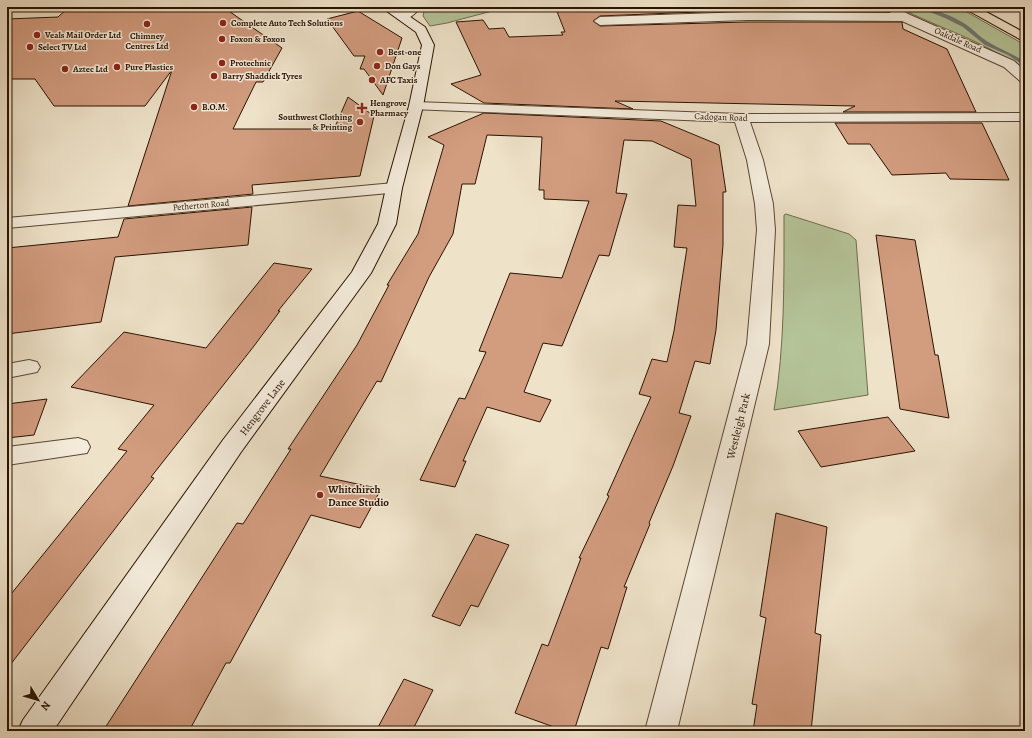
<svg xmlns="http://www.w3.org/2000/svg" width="1032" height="738" font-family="Alegreya,serif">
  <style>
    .green { fill: #b5c499; stroke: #706b4c }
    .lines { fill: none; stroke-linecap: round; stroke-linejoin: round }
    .stream { fill: #707774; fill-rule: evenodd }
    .building { fill: #d29c7f; stroke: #2a1200 }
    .street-casing { stroke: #5b4632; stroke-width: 2 }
    .secondary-casing { stroke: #2a1200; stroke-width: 2 }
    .highway-casing { stroke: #2a1200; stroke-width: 2 }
    .street { fill: #f4ecdc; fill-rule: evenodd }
    .secondary { fill: #f4ecdc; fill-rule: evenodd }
    .highway { fill: #eee2c9; fill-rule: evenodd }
    .poi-dot { fill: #8f2418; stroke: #f4ecdc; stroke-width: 1.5 }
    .labels { text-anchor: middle; stroke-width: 3; stroke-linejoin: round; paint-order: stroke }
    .far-poi-label { font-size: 9px; font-weight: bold; fill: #2a1200; stroke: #f4ecdc; text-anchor: start }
    .far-street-label { font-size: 9px; fill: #2a1200; stroke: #f4ecdc }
    .street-label { font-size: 11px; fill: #2a1200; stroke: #f4ecdc }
    .poi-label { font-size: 11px; font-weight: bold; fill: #2a1200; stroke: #f4ecdc; text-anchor: start }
  </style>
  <rect width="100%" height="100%" fill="#eee2c9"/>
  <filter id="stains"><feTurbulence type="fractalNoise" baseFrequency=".005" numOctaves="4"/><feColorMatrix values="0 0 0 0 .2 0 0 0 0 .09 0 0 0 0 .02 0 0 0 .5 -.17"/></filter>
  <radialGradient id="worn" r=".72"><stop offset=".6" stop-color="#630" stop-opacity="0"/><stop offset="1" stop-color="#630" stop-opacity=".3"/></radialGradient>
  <g class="green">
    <polygon points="425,7 507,7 447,23 430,26 423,16"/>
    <path d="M898,7H958L1025,45V72C989,42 940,29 898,7Z"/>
    <path d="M786,214L849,234L856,240L868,395L774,410C785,346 784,280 784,215Z"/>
  </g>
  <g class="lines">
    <path class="stream" d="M917,7C931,7 956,17 968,26C975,31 982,39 990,43C1001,50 1014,54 1025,62V66L1008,55L985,45L963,27L945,18Z"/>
  </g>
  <g class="building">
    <polygon points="69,7 223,7 282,48 263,82 256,82 233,129 334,129 348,97 374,116 360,176 252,185 253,194 128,206 172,70 145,106 54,106 35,79 7,79 7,19 58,17"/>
    <polygon points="583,7 886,7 884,9 887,11 747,10 600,16 593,21 600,26 747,22 902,22 903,29 947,49 976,112 843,112 855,106 615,101 633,109 484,103 451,84 481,75 456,22 483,20 489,29 504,28 509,37 563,35 561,32 565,32 556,9"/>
    <polygon points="358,11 402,38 383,95 364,69 360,69 365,56 354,56 327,19"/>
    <polygon points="484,113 661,121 719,145 726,192 723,192 723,245 716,330 710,364 695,361 679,413 691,416 673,466 649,523 650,524 624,587 627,587 608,649 601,647 574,731 565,731 515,713 542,644 548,646 581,558 579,558 609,496 607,495 651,397 639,394 652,359 667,362 674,331 687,248 674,247 678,205 696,206 691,159 652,141 624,140 616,193 627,194 609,256 599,255 562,346 543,343 524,392 551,400 540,422 487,407 463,461 466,461 455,487 420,480 459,398 465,399 486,352 479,351 510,273 562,278 589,201 544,199 544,190 539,190 542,137 487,135 475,184 462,184 453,234 429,277 381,382 377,381 320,476 381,489 360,528 311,515 242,641 230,663 226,663 189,731 103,731 237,523 243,524 291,449 288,449 357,345 389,285 387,285 418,234 444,145 428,137"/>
    <polygon points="835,123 982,123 1009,180 950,179 946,173 892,175 870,144 848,144"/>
    <polygon points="252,207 248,245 115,257 101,322 7,334 7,248 118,237 124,219"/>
    <polygon points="876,235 915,240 935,355 938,355 949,418 900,409"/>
    <polygon points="274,263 312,269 278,311 280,311 254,346 151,477 154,478 7,669 7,599 127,451 118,449 154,405 71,387 124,332 206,348"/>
    <polygon points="47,399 34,435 7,438 7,404"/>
    <polygon points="888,417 915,451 821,467 798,431"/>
    <polygon points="776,513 827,527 815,633 821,635 811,731 753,731 757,705 752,704 766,618 760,616"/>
    <polygon points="476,534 509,545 478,607 471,605 460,626 432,616"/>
    <polygon points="404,679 433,690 412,731 376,731"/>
  </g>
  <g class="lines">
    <defs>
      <g id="street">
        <path d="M408,7H420C415,15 408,21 398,18L396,16Z"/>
        <polygon points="888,7 897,7 908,14 1014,61 1025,71 1025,82 1020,81 1004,67 902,21 747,20 600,25 594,21 600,17 747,12 891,13 886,9"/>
        <polygon points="416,102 741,114 1025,113 1025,121 750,122 763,160 773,204 775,230 769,344 677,731 645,731 747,344 757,230 755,204 747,160 735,122 411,109 409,106 411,103"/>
        <polygon points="394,183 400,184 402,188 400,192 7,228 7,218"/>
        <polygon points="29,360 37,362 40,367 37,372 7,378 7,364"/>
        <polygon points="78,438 87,441 90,447 87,453 7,465 7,447"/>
      </g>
      <polygon id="secondary" points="381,7 395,7 406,14 425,27 434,45 423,106 402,188 396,224 371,273 241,452 53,731 18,731 23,720 223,440 352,272 378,224 386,188 409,106 422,45 416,32"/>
      <polygon id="highway" points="962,7 977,7 1025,33 1025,42"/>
    </defs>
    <use href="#street" class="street-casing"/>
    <use href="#secondary" class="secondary-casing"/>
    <use href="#highway" class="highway-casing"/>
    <use href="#street" class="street"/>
    <use href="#secondary" class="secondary"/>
    <use href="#highway" class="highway"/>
  </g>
  <g class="poi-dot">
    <circle cx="223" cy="23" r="4"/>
    <circle cx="147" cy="24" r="4"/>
    <circle cx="37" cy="35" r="4"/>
    <circle cx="222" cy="39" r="4"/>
    <circle cx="30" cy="47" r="4"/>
    <circle cx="380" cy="52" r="4"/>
    <circle cx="222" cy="63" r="4"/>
    <circle cx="377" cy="66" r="4"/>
    <circle cx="117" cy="67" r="4"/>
    <circle cx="65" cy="69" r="4"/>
    <circle cx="214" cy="76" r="4"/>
    <circle cx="372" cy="80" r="4"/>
    <circle cx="194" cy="107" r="4"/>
    <path d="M360 102h4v4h4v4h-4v4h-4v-4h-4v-4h4z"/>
    <circle cx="360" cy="122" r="4"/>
    <circle cx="320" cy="495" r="4"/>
  </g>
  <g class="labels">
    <g class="far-poi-label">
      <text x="231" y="26">Complete Auto Tech Solutions</text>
      <text x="45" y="38">Veals Mail Order Ltd</text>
      <text x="147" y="39" text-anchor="middle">Chimney<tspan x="147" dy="10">Centres Ltd</tspan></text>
      <text x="230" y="42">Foxon &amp; Foxon</text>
      <text x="38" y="50">Select TV Ltd</text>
      <text x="388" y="55">Best-one</text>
      <text x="230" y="66">Protechnic</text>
      <text x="385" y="69">Don Gays</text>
      <text x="125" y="70">Pure Plastics</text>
      <text x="73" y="72">Aztec Ltd</text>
      <text x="222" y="79">Barry Shaddick Tyres</text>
      <text x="380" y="83">AFC Taxis</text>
      <text x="370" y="106">Hengrove<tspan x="370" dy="10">Pharmacy</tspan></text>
      <text x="202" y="110">B.O.M.</text>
      <text x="352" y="120" text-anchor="end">Southwest Clothing<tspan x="352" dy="10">&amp; Printing</tspan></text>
    </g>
    <g class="far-street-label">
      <text transform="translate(958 40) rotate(24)" y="3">Oakdale Road</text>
      <text transform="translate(721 117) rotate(2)" y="3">Cadogan Road</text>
      <text transform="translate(201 205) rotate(-5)" y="3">Petherton Road</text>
    </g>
    <g class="street-label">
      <text transform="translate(262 407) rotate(-53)" y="4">Hengrove Lane</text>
      <text transform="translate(738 426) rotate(-76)" y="4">Westleigh Park</text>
    </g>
    <g class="poi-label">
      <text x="328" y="493">Whitchirch<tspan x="328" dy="13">Dance Studio</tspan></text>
    </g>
  </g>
  <rect width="1032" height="738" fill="none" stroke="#eee2c9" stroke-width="24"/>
  <rect x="8" y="8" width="1016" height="722" fill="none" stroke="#2a1200" stroke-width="2"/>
  <rect x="12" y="12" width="1008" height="714" fill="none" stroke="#2a1200"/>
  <g transform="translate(38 700) rotate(128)" stroke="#f4ecdc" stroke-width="3" paint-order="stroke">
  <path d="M0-3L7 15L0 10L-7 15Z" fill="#2a1200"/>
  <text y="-6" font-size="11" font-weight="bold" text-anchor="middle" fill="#2a1200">N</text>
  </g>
  <rect width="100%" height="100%" filter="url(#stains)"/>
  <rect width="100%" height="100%" fill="url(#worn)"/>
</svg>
